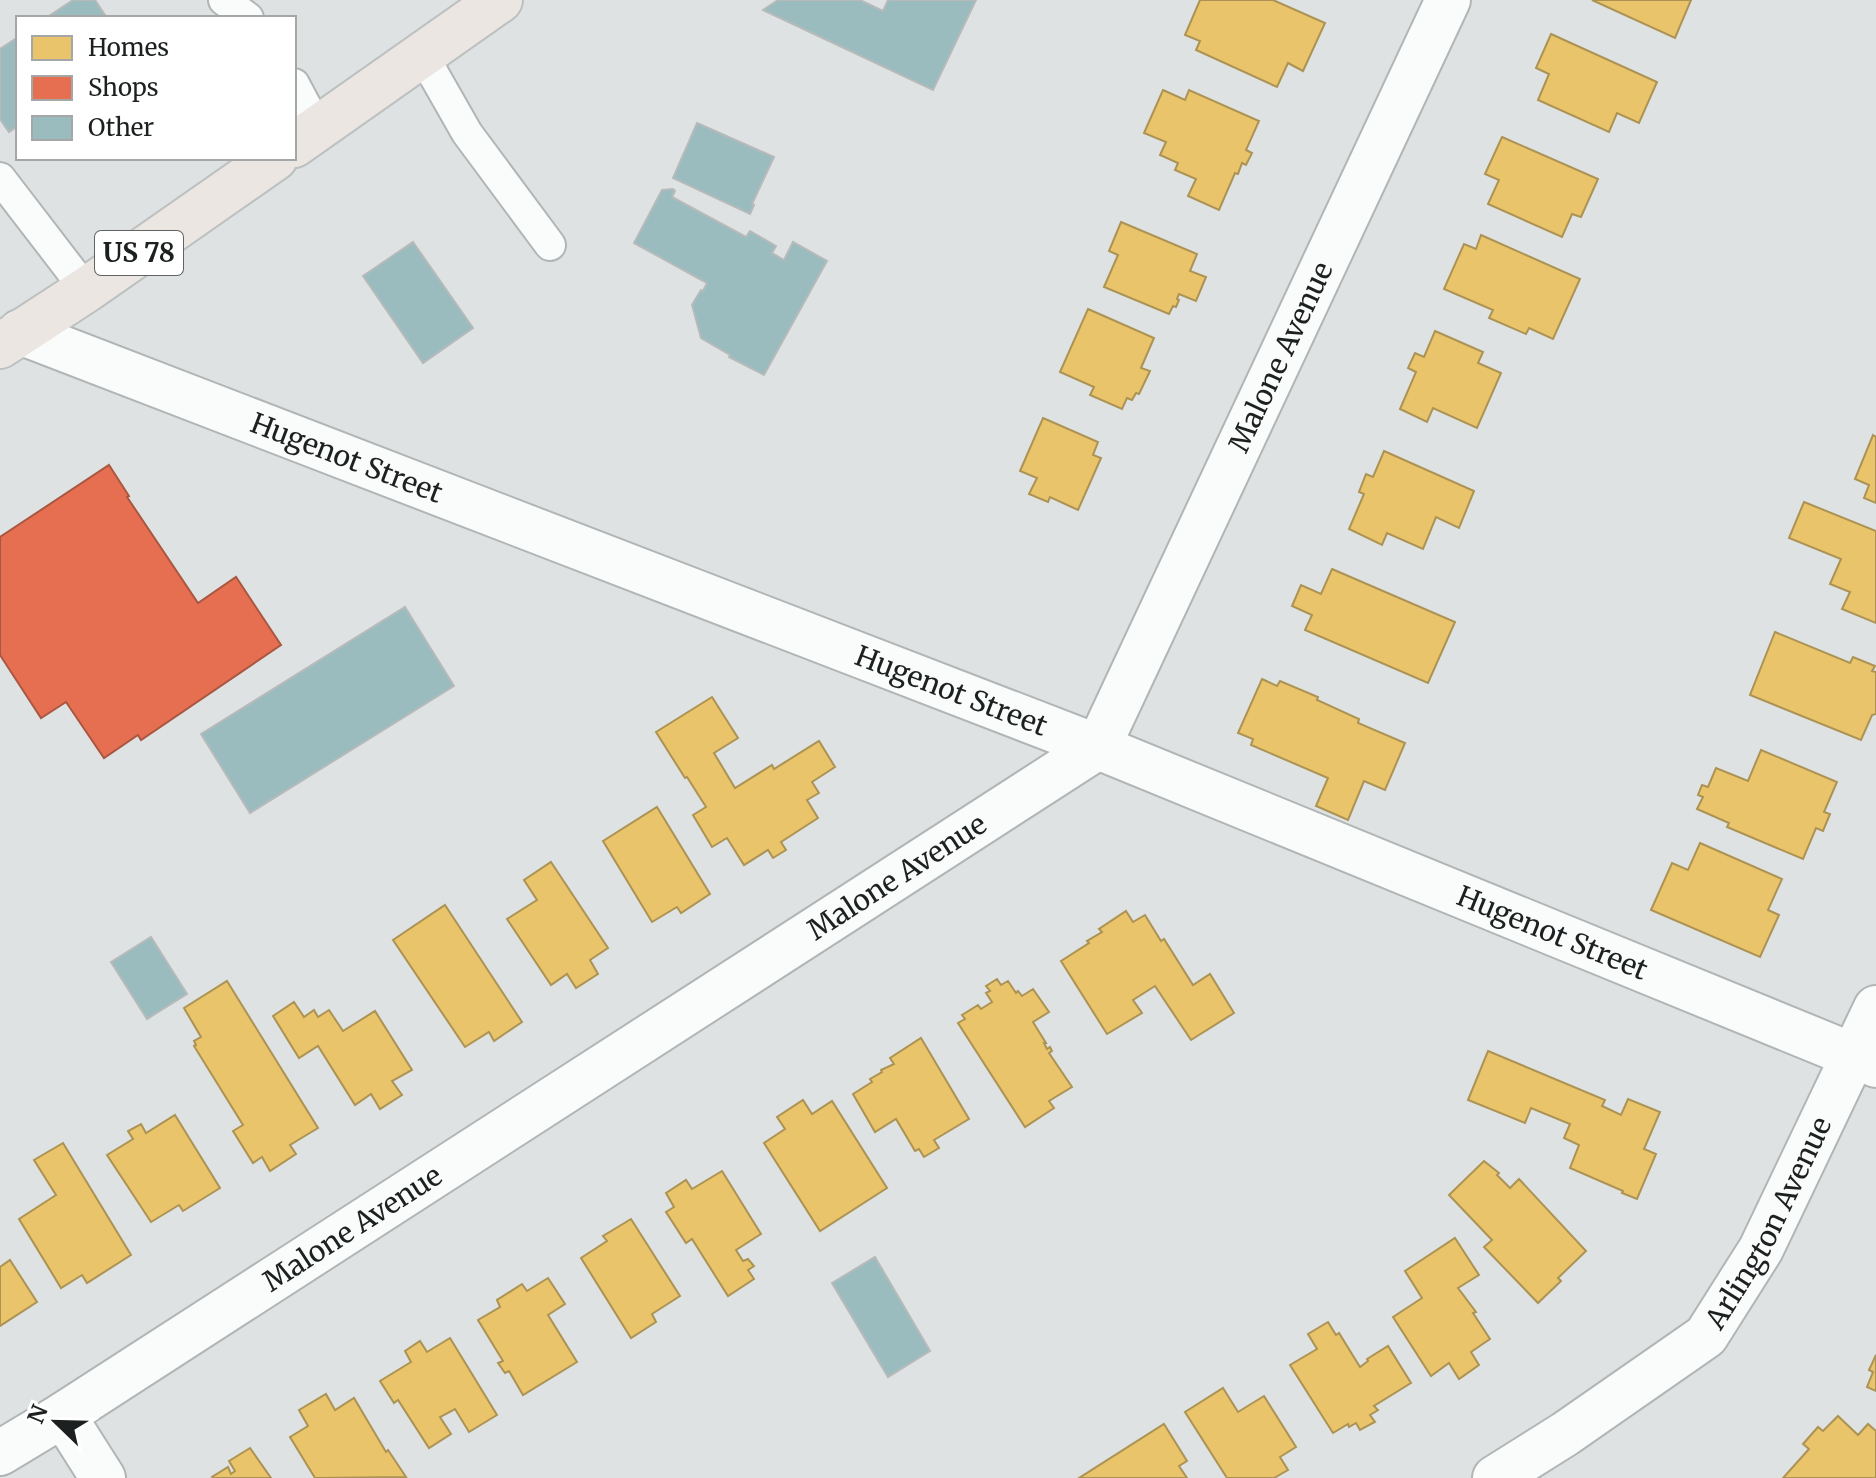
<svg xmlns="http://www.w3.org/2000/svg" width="1876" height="1478" font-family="Merriweather,serif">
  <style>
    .homes { fill: #e9c46a; stroke: #ac9354; stroke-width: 2 }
    .shops { fill: #e76f51; stroke: #aa5742; stroke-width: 2 }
    .building { fill: #9abcbf; stroke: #b7baba; stroke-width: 2 }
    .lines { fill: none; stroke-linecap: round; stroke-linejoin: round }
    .service-casing { stroke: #b2b5b5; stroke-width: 34 }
    .minor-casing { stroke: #b2b5b5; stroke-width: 48 }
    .primary-casing { stroke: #bdc0c0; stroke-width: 48 }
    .service { stroke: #fafbfb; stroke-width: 30 }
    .minor { stroke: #fafbfb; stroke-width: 44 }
    .primary { stroke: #ebe6e1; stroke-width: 44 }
    .labels { text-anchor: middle; stroke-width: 8; stroke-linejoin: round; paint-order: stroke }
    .shield { fill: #fff; stroke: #616363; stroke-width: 2 }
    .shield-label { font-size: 26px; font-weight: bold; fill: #1d2020 }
    .street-label { font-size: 28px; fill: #1d2020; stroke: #fff }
  </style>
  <rect width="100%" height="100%" fill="#dee2e2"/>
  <g class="homes">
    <polygon points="1200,0 1273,0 1325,23 1303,71 1288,63 1277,87 1196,50 1200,41 1185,35"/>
    <polygon points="1592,0 1691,0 1675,38"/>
    <polygon points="1551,34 1657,82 1639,123 1617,113 1609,132 1538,100 1549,74 1536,68"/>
    <polygon points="1163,90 1185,100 1189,90 1259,121 1246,150 1252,153 1246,165 1242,163 1238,174 1235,173 1219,210 1188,196 1196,179 1175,170 1178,163 1160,155 1166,142 1144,133"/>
    <polygon points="1502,137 1598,179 1581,217 1572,214 1562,237 1488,204 1499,180 1485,174"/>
    <polygon points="1121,222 1197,254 1190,271 1206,277 1196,301 1179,294 1177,299 1179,300 1176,307 1173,306 1169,314 1104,287 1118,255 1109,251"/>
    <polygon points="1481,235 1580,279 1553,339 1529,328 1526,334 1489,318 1493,310 1444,289 1464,244 1476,249"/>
    <polygon points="1088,309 1154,338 1141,368 1150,371 1139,394 1136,393 1132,400 1127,398 1122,409 1090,395 1094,387 1060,372"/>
    <polygon points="1435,331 1483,352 1478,363 1501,373 1477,428 1433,408 1427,422 1400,409 1416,372 1408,368 1415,353 1424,357"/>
    <polygon points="1043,418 1098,442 1093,455 1101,458 1078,510 1050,497 1048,502 1029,494 1037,478 1020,471"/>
    <polygon points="1873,435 1876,437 1876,503 1864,498 1869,485 1855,479"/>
    <polygon points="1384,451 1474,491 1459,528 1436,517 1423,549 1387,533 1382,545 1349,529 1364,494 1359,492 1366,474 1373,477"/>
    <polygon points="1804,502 1876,531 1876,623 1842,609 1850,592 1830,584 1841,559 1789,538"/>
    <polygon points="1332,569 1455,622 1428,683 1305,630 1312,615 1292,606 1301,585 1321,594"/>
    <polygon points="1775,632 1850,663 1853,657 1875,666 1872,671 1876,672 1876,714 1872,715 1861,740 1750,695"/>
    <polygon points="1262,679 1277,686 1280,681 1318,697 1317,700 1359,719 1358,723 1405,743 1385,790 1364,781 1348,820 1316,806 1328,778 1251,745 1253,739 1238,733"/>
    <polygon points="712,697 738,738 714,753 735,788 772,765 774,769 819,741 835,767 812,782 819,793 807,800 818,818 781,842 786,850 773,858 768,850 744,865 727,838 712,847 693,815 706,807 687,777 685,778 656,732"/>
    <polygon points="1761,750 1837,782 1824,812 1830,814 1823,831 1816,828 1803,859 1727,827 1729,823 1697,809 1703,797 1698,795 1702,785 1708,787 1716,768 1748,781"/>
    <polygon points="657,807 710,894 681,913 677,907 652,922 603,841"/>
    <polygon points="1700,843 1782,879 1768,910 1779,915 1760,957 1651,910 1672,863 1688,870"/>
    <polygon points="551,862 608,948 590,960 598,974 576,988 567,974 551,985 507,919 537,900 524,880"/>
    <polygon points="445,905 522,1022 494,1041 489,1032 465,1047 393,940"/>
    <polygon points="1126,911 1133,922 1145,915 1161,941 1164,939 1193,985 1210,974 1234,1013 1191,1040 1155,986 1133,1000 1142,1013 1107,1034 1061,961 1089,943 1087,941 1102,932 1099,929"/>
    <polygon points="997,979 1001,985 1008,981 1016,993 1018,991 1022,996 1033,989 1049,1012 1033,1022 1046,1043 1044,1043 1047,1049 1050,1047 1052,1051 1049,1053 1072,1087 1049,1101 1054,1108 1025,1127 958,1023 965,1019 962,1015 978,1005 981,1009 992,1002 986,993 990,991 986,986"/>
    <polygon points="227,981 318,1128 290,1145 296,1154 270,1171 262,1157 253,1163 233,1131 243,1125 194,1046 196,1045 194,1041 201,1037 184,1008"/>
    <polygon points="294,1002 304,1017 314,1010 318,1017 329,1010 343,1031 375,1011 412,1070 392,1081 402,1095 380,1109 371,1094 355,1105 318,1046 299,1058 273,1016"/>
    <polygon points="921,1038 969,1119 934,1140 939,1148 924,1157 919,1149 915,1151 896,1119 875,1132 853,1094 872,1082 870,1079 882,1072 881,1070 894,1064 890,1058"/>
    <polygon points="1488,1051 1605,1100 1602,1106 1621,1115 1628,1099 1660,1112 1644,1149 1656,1154 1637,1199 1622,1193 1623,1191 1570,1168 1579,1145 1564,1138 1570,1124 1531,1108 1525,1123 1468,1100"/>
    <polygon points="803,1100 812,1114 832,1101 887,1188 820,1231 764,1143 785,1129 777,1117"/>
    <polygon points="175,1115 220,1188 183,1211 179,1205 151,1222 107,1155 133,1139 128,1131 141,1124 146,1133"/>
    <polygon points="63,1143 131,1255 87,1283 82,1275 61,1288 19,1219 56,1195 34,1160"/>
    <polygon points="1484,1161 1499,1173 1497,1175 1510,1188 1519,1179 1586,1251 1558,1278 1561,1281 1538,1303 1484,1247 1492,1240 1449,1195"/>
    <polygon points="722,1171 761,1234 736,1250 743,1261 748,1259 754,1266 748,1270 754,1279 728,1296 692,1239 686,1243 666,1212 674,1207 666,1193 686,1180 692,1189"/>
    <polygon points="631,1219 680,1296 652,1314 656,1322 631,1338 581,1258 607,1241 603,1236"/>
    <polygon points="1455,1238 1479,1275 1458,1288 1476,1312 1473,1313 1490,1339 1471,1352 1479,1365 1459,1379 1449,1363 1431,1376 1393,1317 1422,1298 1405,1271"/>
    <polygon points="10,1260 37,1302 0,1326 0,1267"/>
    <polygon points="548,1278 565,1304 548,1315 577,1362 523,1395 509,1371 505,1373 498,1363 503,1361 478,1320 500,1307 497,1300 522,1284 527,1291"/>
    <polygon points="1328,1322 1336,1335 1339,1333 1360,1367 1368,1361 1367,1359 1388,1346 1411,1383 1374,1406 1378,1410 1370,1415 1375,1422 1360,1430 1356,1423 1349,1427 1348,1424 1333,1433 1290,1365 1317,1349 1308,1334"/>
    <polygon points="450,1338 497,1415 469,1432 455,1409 440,1417 451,1434 429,1448 398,1400 394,1403 380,1381 411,1362 405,1351 420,1341 427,1352"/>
    <polygon points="1876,1355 1876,1391 1867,1387 1873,1372 1869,1370"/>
    <polygon points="1223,1388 1238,1412 1264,1396 1296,1447 1280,1457 1288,1470 1274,1478 1227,1478 1185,1412"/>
    <polygon points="326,1394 335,1410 354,1398 386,1452 388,1450 406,1477 315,1478 290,1437 308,1426 299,1410"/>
    <polygon points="1838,1416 1858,1435 1868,1424 1876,1431 1876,1478 1783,1478 1809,1449 1803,1444 1818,1427 1823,1431"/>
    <polygon points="1164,1424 1187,1461 1179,1466 1187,1478 1079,1478"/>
    <polygon points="250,1448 271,1478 213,1478 212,1477 228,1467 231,1474 235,1471 229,1461"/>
  </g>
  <polygon class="shops" points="109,465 129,496 127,497 198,603 236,577 281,645 141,740 138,735 104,758 66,702 41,718 0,655 0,537"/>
  <g class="building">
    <polygon points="73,0 95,0 107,18 46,18"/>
    <polygon points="778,0 860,0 883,11 888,0 976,0 933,90 763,10"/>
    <polygon points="18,37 18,126 9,132 0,119 0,49"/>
    <polygon points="697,123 774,157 752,204 754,205 750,214 673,178"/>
    <polygon points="673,189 675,191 672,197 746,237 750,231 776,246 772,253 784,260 793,242 827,261 764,375 729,357 730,355 701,338 692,305 701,290 703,291 707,283 634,243 662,190"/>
    <polygon points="413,242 473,328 423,363 363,276"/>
    <polygon points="405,607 454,686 250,813 201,734"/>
    <polygon points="151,937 187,994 147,1019 111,962"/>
    <polygon points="875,1257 930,1351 888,1377 832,1283"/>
  </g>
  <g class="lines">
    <defs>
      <g id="service">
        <polyline points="224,0 248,18"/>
        <polyline points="422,54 467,133 550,245"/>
        <polyline points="294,84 318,129"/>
        <polyline points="0,178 86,290"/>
      </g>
      <g id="minor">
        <path id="s1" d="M20,332L1098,747L1876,1065"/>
        <polyline points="63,1415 103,1478"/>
        <path id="s2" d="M0,1453L63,1415L1098,747L1448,0"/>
        <path id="s3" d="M1495,1478L1565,1434L1706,1336L1761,1249L1876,1008"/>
      </g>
      <g id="primary">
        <polyline points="294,145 500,0"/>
        <polyline points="0,346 86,290 275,158"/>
      </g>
    </defs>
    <use href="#service" class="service-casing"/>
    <use href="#minor" class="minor-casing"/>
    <use href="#primary" class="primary-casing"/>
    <use href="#service" class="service"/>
    <use href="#minor" class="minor"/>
    <use href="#primary" class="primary"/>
  </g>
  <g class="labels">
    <rect class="shield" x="95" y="231" width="88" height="44" rx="6"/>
    <g class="shield-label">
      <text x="139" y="262">US 78</text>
    </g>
    <g class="street-label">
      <text dy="10" stroke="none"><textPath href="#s2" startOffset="1736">Malone Avenue</textPath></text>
      <text dy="10" stroke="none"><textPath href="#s1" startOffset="350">Hugenot Street</textPath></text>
      <text dy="10" stroke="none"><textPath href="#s1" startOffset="998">Hugenot Street</textPath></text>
      <text dy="10" stroke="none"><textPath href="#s2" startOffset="1066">Malone Avenue</textPath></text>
      <text dy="10" stroke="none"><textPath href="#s1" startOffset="1646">Hugenot Street</textPath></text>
      <text dy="10" stroke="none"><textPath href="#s3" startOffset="384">Arlington Avenue</textPath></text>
      <text dy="10" stroke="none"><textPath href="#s2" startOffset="418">Malone Avenue</textPath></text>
    </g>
  </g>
  <rect x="16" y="16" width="280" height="144" fill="#ffffff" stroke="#a5a6a6" stroke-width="2"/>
  <rect x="32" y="36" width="40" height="24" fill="#e9c46a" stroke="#a5a6a6" stroke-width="2"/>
  <text x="88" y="56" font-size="24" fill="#1d2020">Homes</text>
  <rect x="32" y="76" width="40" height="24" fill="#e76f51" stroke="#a5a6a6" stroke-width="2"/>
  <text x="88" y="96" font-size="24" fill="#1d2020">Shops</text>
  <rect x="32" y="116" width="40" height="24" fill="#9abcbf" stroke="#a5a6a6" stroke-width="2"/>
  <text x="88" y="136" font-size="24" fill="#1d2020">Other</text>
  <g transform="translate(56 1422) rotate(293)" stroke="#ffffff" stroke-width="6" paint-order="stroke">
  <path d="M0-6L14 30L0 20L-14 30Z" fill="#1d2020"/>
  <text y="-12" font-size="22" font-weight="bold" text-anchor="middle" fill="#1d2020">N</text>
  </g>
</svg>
